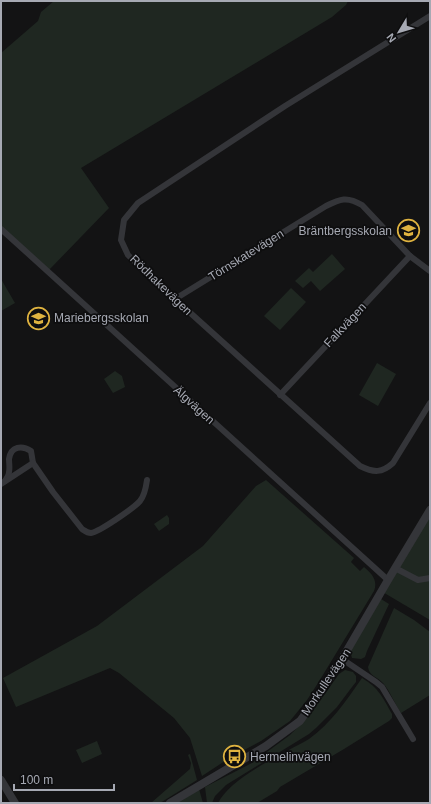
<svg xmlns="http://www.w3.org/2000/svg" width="431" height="804" font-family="Helvetica,sans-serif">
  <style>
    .green { fill: #1f2721 }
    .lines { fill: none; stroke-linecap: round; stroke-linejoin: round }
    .minor { stroke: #343539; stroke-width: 6 }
    .tertiary { stroke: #343539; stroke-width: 8 }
    .labels { text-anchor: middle; stroke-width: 3.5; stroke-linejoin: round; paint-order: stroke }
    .poi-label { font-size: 12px; fill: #a6a9b3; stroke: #0e0e0f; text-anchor: start }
    .street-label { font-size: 12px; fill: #a6a9b3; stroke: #0e0e0f }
  </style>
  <rect width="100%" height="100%" fill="#131314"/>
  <g class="green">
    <polygon points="54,1 348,1 346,5 332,17 81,168 109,208 49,270 1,229 1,53 38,21 41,12"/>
    <polygon points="332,254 345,269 320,291 311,281 303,288 295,281 309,268 313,272"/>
    <polygon points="1,279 15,303 1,311"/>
    <polygon points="291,288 306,302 280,330 264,316"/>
    <polygon points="377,363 396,374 378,406 359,395"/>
    <polygon points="115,371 122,376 125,387 113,393 104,379"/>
    <path d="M266,480L354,558L351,562L360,571L364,567C372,574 378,580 374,591L318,683L307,700L290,721L261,741L231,757L202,776L190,738L174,718L119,673L110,668L16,707L3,678L97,626L203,546L256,486Z"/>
    <polygon points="430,510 430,620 381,591"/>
    <polygon points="167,515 169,518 169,524 159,531 154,524"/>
    <polygon points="381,599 389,604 367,651 365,657 361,659 352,658 350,651"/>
    <path d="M394,608L414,620L430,632V695L401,713C395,704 390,691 383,683C378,677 369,676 368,667Z"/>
    <polygon points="345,670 353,672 356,676 356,682 352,687 337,707 316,728 309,734 226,785 215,796 212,803 207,803 205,787 252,763 290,735 309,716 339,674"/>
    <path d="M362,678C379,688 383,698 392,714V718L389,721L344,749L280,787L277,791L257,803H218C231,777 283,754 309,739C331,723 346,701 362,678Z"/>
    <polygon points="97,741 102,754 82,763 76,750"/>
    <polygon points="190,754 197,780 160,803 151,803 190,769 191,763 188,755"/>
    <polygon points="199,789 203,803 178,803"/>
  </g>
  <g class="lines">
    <g class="minor">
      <path d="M430,16L285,106L138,203L124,220L121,240L128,255L145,272L360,466C374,473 382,473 393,463L430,403"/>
      <polyline points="1,229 388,580"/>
      <path d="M175,299L326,206C340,199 347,196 362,205L410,256L430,271"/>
      <polyline points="280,395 410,256"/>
      <path d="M5,481C7,478 9,475 9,472C10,468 9,463 9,459C11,446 22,445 31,451L33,463L53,492L82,529C85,531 87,533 91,533C99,532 134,508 140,501C145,495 146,487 147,480"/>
      <polyline points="1,484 33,463"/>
      <polyline points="395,568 418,580 430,578"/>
      <polyline points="342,659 376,682 382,687 413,739"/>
    </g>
    <g class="tertiary">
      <polyline points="1,780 15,803"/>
      <polyline points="170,803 266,746 300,721 314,702 342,659 388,580 430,510"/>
    </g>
  </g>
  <defs>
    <symbol id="school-ring" viewBox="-11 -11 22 22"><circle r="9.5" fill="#0e0e0f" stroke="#dfb340" stroke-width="1.5"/><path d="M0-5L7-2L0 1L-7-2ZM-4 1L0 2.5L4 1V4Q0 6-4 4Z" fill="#dfb340"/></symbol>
    <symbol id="bus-ring" viewBox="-11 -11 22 22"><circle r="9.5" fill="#0e0e0f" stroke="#dfb340" stroke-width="1.5"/><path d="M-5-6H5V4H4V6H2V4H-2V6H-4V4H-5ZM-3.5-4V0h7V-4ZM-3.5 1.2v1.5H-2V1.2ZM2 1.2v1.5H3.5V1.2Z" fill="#dfb340"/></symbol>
  </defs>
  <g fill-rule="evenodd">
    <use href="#school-ring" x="396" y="218" width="25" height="25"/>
    <use href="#school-ring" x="26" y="306" width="25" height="25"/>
    <use href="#bus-ring" x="222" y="744" width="25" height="25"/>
  </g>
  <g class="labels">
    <g class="poi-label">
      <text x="392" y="235" text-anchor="end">Bräntbergsskolan</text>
      <text x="54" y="322">Mariebergsskolan</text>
      <text x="250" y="761">Hermelinvägen</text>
    </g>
    <g class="street-label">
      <text transform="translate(246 255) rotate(-32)" y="4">Törnskatevägen</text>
      <text transform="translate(161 285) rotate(44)" y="4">Rödhakevägen</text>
      <text transform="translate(345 325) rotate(-47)" y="4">Falkvägen</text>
      <text transform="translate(194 405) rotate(42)" y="4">Älgvägen</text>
      <text transform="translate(326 682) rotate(-56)" y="4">Morkullevägen</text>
    </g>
  </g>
  <rect width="431" height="804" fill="none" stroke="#a6a9b3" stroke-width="4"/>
  <g transform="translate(399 32) rotate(232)" stroke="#0e0e0f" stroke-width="3" paint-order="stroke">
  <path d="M0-3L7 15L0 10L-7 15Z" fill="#a6a9b3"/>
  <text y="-6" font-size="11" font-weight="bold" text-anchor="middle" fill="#a6a9b3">N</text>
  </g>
  <path d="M14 784v6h100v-6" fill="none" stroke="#a6a9b3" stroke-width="2"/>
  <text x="20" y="784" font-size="12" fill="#a6a9b3" stroke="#0e0e0f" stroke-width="3" paint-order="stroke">100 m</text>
</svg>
